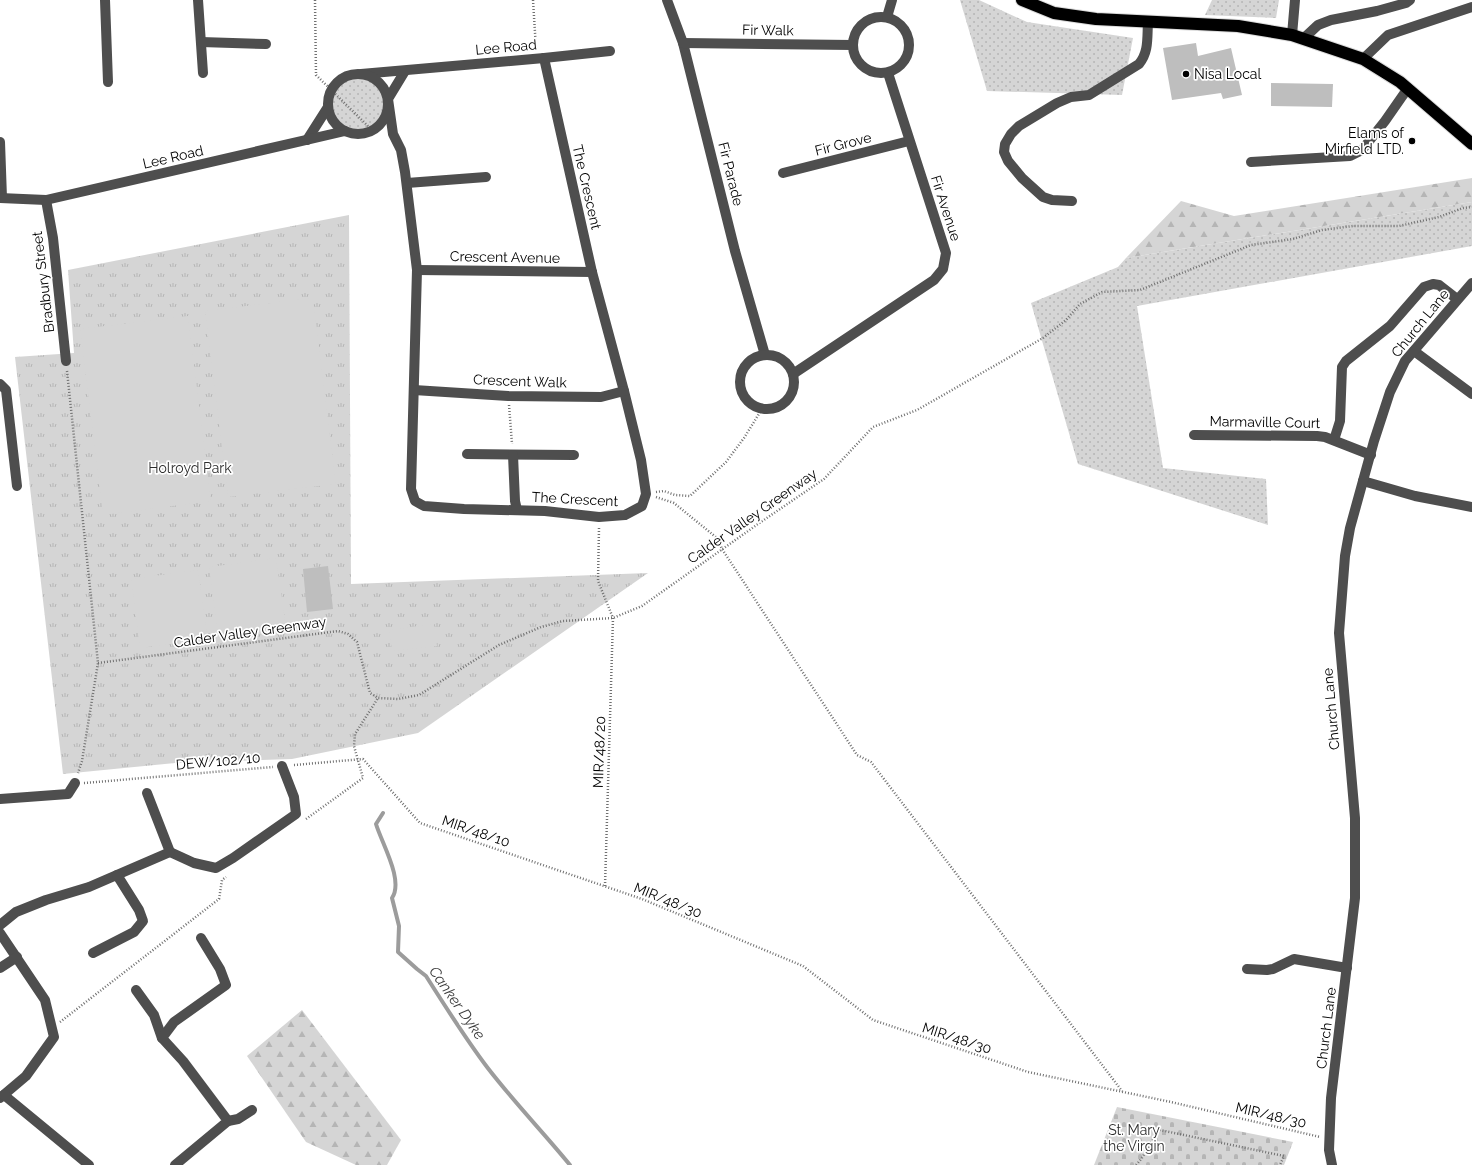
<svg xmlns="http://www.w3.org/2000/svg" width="1472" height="1165" font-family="Raleway,sans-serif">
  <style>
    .grass { fill: url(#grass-dots) }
    .forest { fill: url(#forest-firs) }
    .cemetery { fill: url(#cemetery-stones) }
    .park { fill: url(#park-tufts) }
    .pitch { fill: #d5d5d5 }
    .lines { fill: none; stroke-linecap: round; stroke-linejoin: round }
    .stream { stroke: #9c9c9c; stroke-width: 4 }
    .building { fill: #bebebe }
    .highway-casing { stroke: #dbdbdb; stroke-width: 14 }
    .path { stroke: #707070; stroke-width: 2.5; stroke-dasharray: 1 2; stroke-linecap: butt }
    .minor { stroke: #4e4e4e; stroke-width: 10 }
    .highway { stroke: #000; stroke-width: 12 }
    .poi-dot { fill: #000; stroke: #fff; stroke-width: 1.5 }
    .labels { text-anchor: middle; stroke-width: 3.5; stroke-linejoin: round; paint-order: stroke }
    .street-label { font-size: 14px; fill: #000; stroke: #fff }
    .poi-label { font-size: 14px; fill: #000; stroke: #fff; text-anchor: start }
    .park-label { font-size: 14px; fill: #2c2c2c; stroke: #fff }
    .water-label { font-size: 15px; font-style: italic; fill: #3d3d3d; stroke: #fff }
  </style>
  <defs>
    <pattern id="grass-dots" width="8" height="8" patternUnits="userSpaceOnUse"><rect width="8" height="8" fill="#d5d5d5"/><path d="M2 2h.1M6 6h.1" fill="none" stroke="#b5b5b5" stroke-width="1.8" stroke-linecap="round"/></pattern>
    <pattern id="forest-firs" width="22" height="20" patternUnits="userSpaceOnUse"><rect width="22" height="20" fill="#d5d5d5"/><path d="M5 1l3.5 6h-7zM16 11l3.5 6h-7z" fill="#b5b5b5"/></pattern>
    <pattern id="cemetery-stones" width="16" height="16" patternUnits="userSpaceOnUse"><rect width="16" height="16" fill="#d5d5d5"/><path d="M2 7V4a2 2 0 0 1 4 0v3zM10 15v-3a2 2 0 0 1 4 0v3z" fill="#b5b5b5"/></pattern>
    <pattern id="park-tufts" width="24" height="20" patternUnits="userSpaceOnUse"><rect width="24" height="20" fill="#d5d5d5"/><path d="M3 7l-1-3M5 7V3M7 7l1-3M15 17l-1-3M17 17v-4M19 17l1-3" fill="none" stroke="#b5b5b5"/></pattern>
  </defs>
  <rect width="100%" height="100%" fill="#fff"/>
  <g class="grass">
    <polygon points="960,0 979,0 1027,22 1133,38 1122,95 987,91"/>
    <polygon points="1212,0 1279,0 1276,18 1205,15"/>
    <circle cx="358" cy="104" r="30"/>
    <polygon points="1472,202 1472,246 1137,306 1163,468 1266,479 1268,525 1078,464 1031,303 1118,267 1126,258"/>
  </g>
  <g class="forest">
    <polygon points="1472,178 1472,202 1126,258 1181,201 1234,216"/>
    <polygon points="302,1010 401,1140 387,1165 356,1165 306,1142 247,1056"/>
  </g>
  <polygon class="cemetery" points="1117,1107 1293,1142 1284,1165 1094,1165"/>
  <polygon class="park" points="349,215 351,584 648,573 418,733 292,759 175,763 63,774 15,357 74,353 68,270"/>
  <g class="pitch">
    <polygon points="313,298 336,484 228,497 205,311"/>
    <polygon points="188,316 211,501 103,515 80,329"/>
    <polygon points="276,558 286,627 218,636 209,567"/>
    <polygon points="198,570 208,639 140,648 131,579"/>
    <polygon points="434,624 437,646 392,651 389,630"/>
  </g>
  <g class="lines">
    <path class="stream" d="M383,813L376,824C382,844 404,880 392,898L399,926L398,952L417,969L426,976C445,1006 465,1038 487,1067C513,1101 543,1132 570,1165"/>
  </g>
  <g class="building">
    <polygon points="1196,43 1198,56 1231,48 1242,95 1223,99 1221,93 1172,100 1163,48"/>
    <polygon points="1271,83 1333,84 1332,107 1271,106"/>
    <polygon points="328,566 333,609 307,612 303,569"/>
  </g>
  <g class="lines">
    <defs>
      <polyline id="highway" points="1022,0 1054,13 1096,19 1238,26 1292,35 1363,59 1400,82 1472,144"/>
    </defs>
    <use href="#highway" class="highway-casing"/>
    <g class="path">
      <polyline points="315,0 316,75 373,131"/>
      <polyline points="533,0 536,49"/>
      <polyline points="67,371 98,663 82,761 78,773"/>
      <polyline points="509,405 512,444"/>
      <polyline points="656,492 664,491 675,495 690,496 726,462 744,438 762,409"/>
      <polyline points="656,497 674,503 717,538 722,549 857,755 871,762 1122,1091"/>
      <polyline points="599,528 598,581 613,618 605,886"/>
      <polyline points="98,663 338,631 348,634 357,642 370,693 378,698 398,699 419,695 499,645 541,627 563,621 613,618 642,606 758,524 824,479 873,427 917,410 1043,338 1066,320 1080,304 1102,292 1140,290 1251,245 1293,239 1322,230 1353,226 1399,226 1439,217 1463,208 1472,207"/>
      <polyline points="294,765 363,759 420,823 642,899 803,966 873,1020 1028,1072 1171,1102 1320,1137"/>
      <polyline points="84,783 273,767"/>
      <polyline points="306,819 363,778 354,746 355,734 378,698"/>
      <polyline points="60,1022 219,899 222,880 226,877"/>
      <path d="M1136,1165C1146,1155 1150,1141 1160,1130L1284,1156L1280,1165"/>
    </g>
    <g class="minor">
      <polyline points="105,0 108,82"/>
      <polyline points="198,0 203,73"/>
      <polyline points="667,0 683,43 735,251 765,355"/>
      <circle cx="881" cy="45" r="28"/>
      <polyline points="887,17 892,0"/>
      <polyline points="1292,35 1295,0"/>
      <polyline points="1303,39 1318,25 1331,20 1377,11 1406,3 1410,0"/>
      <polyline points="201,42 266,44"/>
      <polyline points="683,43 853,45"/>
      <polyline points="1363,59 1388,35 1472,7"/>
      <polyline points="405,71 388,99 393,134 401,150 405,172 417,270 411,489 415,501 424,506 464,509 545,511 599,517 625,515 642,506 646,494 641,460 624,391 592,272 544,58"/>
      <polyline points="361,74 544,58 610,51"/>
      <circle cx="358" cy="104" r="30"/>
      <polyline points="307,140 328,107"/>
      <polyline points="0,142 2,198"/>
      <polyline points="1251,162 1350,156 1362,150 1385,121 1408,88"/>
      <polyline points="783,173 909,141"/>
      <polyline points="407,183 486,177"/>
      <polyline points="0,198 46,200 345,131"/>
      <polyline points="46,200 53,238 66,361"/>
      <path d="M1072,201L1052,200L1043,197L1022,178L1008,161L1004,152L1005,144L1011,134L1019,126L1057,103L1071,97L1089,95L1139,64C1149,52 1147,38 1148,22"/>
      <polyline points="417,270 592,272"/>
      <polyline points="1414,351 1472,394"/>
      <circle cx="767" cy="382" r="27"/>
      <polyline points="793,374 934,280 943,269 946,253 888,73"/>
      <polyline points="0,384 6,390 17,486"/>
      <polyline points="414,390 508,396 601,397 624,391"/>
      <polyline points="1194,435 1317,436 1325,437 1371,455"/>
      <polyline points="1334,440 1340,421 1342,367 1346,361 1390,326 1424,287 1433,284 1439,285 1457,299"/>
      <polyline points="467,454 574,455"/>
      <polyline points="513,455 515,501 517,510"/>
      <polyline points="1363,481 1415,496 1472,507"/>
      <polyline points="147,793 170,852"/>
      <polyline points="0,799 68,794 75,783"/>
      <polyline points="170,852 194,863 216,868 233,858 296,814 294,797 282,766"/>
      <polyline points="0,925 16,912 46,900 89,887 170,852"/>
      <polyline points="0,933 45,1000 54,1037 26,1076 0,1098"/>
      <polyline points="93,953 134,932 143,921 139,910 117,875"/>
      <polyline points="0,968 17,957"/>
      <polyline points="1247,969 1267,970 1273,969 1294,959 1347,968"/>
      <polyline points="136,990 154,1015 162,1038"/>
      <polyline points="4,1095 89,1165"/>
      <polyline points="228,1121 238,1119 252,1110"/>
      <polyline points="175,1165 228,1121 183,1061 162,1038 174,1022 226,985 220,969 201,938"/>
      <polyline points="1332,1165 1329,1150 1331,1098 1355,898 1355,818 1339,633 1345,556 1350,528 1374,441 1390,392 1405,361 1472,283"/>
    </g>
    <use href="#highway" class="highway"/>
  </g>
  <g class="poi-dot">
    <circle cx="1186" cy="74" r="4"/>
    <circle cx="1412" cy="141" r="4"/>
  </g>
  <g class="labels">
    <g class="street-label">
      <text transform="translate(768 30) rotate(1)" y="5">Fir Walk</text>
      <text transform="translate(506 47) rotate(-5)" y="5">Lee Road</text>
      <text transform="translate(843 144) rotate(-14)" y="5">Fir Grove</text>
      <text transform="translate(173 157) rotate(-13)" y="5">Lee Road</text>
      <text transform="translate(731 174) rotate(76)" y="5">Fir Parade</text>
      <text transform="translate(587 187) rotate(77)" y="5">The Crescent</text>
      <text transform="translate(946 208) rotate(72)" y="5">Fir Avenue</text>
      <text transform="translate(505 257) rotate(1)" y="5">Crescent Avenue</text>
      <text transform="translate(43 282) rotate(-97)" y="5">Bradbury Street</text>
      <text transform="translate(1420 323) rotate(-51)" y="5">Church Lane</text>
      <text transform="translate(520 381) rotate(2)" y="5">Crescent Walk</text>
      <text transform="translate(1265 422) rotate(1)" y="5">Marmaville Court</text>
      <text transform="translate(575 499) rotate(3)" y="5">The Crescent</text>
      <text transform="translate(752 516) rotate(-35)" y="5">Calder Valley Greenway</text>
      <text transform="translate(250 632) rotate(-8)" y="5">Calder Valley Greenway</text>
      <text transform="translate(1331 709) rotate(-95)" y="5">Church Lane</text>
      <text transform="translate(599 752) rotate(-88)" y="5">MIR/48/20</text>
      <text transform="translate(218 761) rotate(-5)" y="5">DEW/102/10</text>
      <text transform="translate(476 831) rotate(19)" y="5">MIR/48/10</text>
      <text transform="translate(668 900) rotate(22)" y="5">MIR/48/30</text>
      <text transform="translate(1326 1028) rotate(-83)" y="5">Church Lane</text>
      <text transform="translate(957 1038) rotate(18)" y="5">MIR/48/30</text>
      <text transform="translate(1271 1115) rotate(13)" y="5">MIR/48/30</text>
    </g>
    <g class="poi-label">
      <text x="1194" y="79">Nisa Local</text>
      <text x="1404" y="138" text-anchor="end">Elams of<tspan x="1404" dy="16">Mirfield LTD.</tspan></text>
    </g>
    <g class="park-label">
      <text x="190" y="473">Holroyd Park</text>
      <text x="1134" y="1135">St. Mary<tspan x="1134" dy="16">the Virgin</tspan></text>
    </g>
    <g class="water-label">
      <text transform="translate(457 1003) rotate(55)" y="5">Canker Dyke</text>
    </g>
  </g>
</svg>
